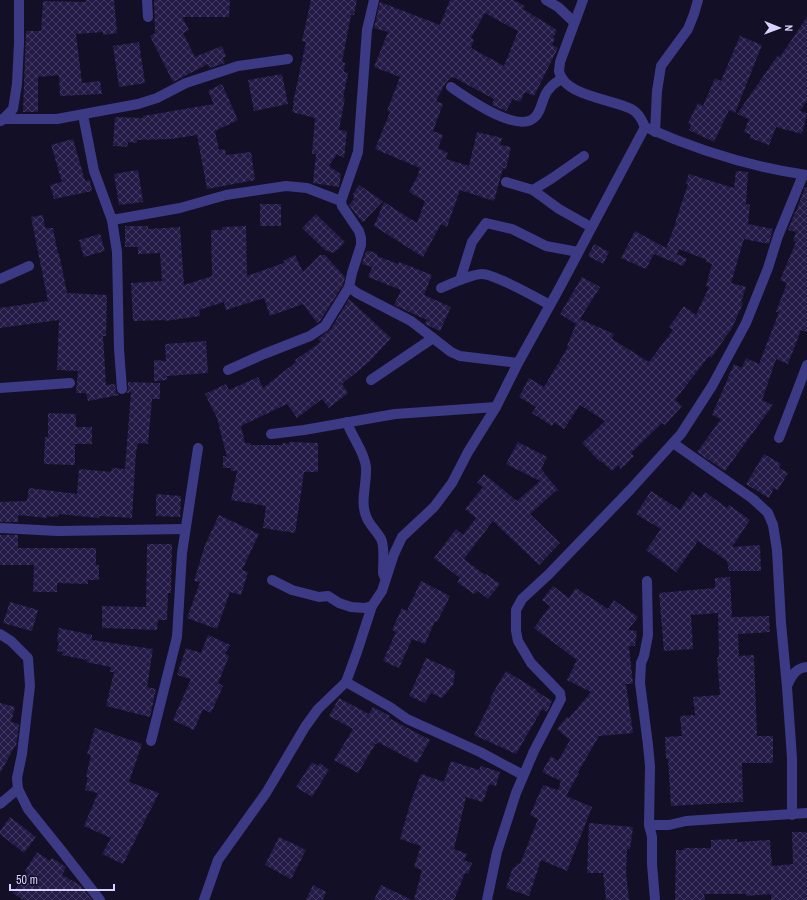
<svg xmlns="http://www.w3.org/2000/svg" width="807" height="900" font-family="'Archivo Narrow',sans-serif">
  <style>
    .building { fill: url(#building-cross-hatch); fill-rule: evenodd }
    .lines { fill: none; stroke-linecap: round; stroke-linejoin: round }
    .minor { stroke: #3d3a85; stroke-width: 10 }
  </style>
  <defs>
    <pattern id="building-cross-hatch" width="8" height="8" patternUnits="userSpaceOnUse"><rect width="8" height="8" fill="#241b47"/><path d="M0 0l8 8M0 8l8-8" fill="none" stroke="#433b63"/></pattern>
  </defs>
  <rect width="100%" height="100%" fill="#130f26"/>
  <g class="building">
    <polygon points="86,0 114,0 117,33 103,35 103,32 76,34 82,83 100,81 102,94 60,96 59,75 38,77 38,112 23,112 26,31 41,31 43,1 86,2"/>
    <polygon points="154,0 230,0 229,17 182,17 189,30 183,33 195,57 222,46 226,56 223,58 225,63 210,68 208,64 173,82 150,36 155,33"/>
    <polygon points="311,0 357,0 354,15 351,15 342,62 345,63 344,72 348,73 343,98 345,98 339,130 347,131 344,158 337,154 329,166 341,174 339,187 313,183 316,154 312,154 315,118 292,112 294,103 293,103 306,42 302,41"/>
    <path d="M450,0H513L525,6L523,9L557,30L553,38L555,39L552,45L558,48L534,96L525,92L520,102L513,99L506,111L492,105L494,99L455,78L451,77L445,84L436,101L443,104L433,131L443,135L438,148L448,153L446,159L469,166L477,132L502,138L500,145L511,147L506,169L503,168L494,201L460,190L447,227L441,224L423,257L374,226L384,202L417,223L425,201L409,192L419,173H418L420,168L375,149L390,112L387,111L400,77L374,67L388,32L374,28L380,2L440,25ZM485,13L518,31L504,66L471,48L474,40L471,38Z"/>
    <polygon points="807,17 807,100 800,111 807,113 802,134 776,127 769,145 750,138 751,135 744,132 749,119 737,114 778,55 780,57"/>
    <polygon points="740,36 762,45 735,113 729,110 714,142 689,130 691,125 688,123 698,103 703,106 715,78 721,81"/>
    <polygon points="139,42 145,83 119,87 113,46"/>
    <polygon points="282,74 288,104 254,111 248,80"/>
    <polygon points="222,84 238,120 215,131 219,150 225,149 226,155 251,152 255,180 207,189 197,135 171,139 137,140 137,143 128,142 127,147 113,146 115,117 143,118 143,116 214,104 208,91"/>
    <polygon points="73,139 85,181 90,180 92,191 54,199 50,185 62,182 51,145"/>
    <polygon points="138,170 143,202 119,205 114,174"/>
    <polygon points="736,171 748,172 746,204 750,205 748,224 773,229 769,244 744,239 731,283 746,287 741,302 743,303 732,328 711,358 709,356 675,400 682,406 665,425 662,423 631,453 634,456 621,469 618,465 612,471 601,461 600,462 582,443 605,421 580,405 564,429 554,422 552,426 532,413 536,407 519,397 529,378 544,387 568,347 567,346 576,324 560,314 582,277 600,287 580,319 614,334 612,339 649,362 673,330 669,327 684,306 696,315 709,287 706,286 712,264 706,262 707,260 679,249 677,254 687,259 683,266 654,254 646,269 621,258 635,231 666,248 676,223 675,223 688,184 686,183 689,174 734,188"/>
    <polygon points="359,185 383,201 363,222 358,217 349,205 354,199 353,194"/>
    <polygon points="805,187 807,187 807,332 801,330 788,364 776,359 762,400 773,405 725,471 697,452 721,419 712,415 734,364 742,368 746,358 759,364 779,312 776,312 787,283 780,280 796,242 793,241 796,232 788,230 795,212 796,212"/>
    <rect x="260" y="204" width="21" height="22"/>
    <polygon points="316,214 345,242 334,253 325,250 302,228"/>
    <polygon points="43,215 45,228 53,228 58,254 59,253 67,293 107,295 106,336 103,336 106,385 115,384 116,392 119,395 88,401 86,393 76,393 78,371 57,370 59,320 0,328 0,308 48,301 31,217"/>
    <polygon points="125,226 148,226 148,229 180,227 184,285 212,276 211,230 222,230 222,227 246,226 247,276 284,263 283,261 295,255 303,272 320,255 325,255 345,277 343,285 320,321 317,323 303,304 270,316 264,298 226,310 224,302 199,310 200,316 165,321 165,320 133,321 131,283 162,281 160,253 138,254 138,247 125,247"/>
    <polygon points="100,234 105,251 84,257 79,240"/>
    <polygon points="594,244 609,252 603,264 588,256"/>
    <polygon points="366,251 370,251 377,254 377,256 398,264 399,262 432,275 424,295 451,307 440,331 425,324 427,320 394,305 401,290 368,277 372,267 362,264"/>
    <polygon points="349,299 391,338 370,361 342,384 348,393 329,408 322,399 297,418 287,404 241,426 245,443 251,443 251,445 283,445 283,443 289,444 289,442 318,443 318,472 304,472 295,533 263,528 266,506 231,500 237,471 231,471 231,468 223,468 223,456 227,457 217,418 205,394 226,384 229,390 258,377 263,388 296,362 295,360 321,342 318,339 331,329"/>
    <polygon points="206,341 208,373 167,376 167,380 154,381 154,360 166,361 165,344"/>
    <polygon points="128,382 160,383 160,399 152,399 148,444 138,443 136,451 132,518 99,516 99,518 59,514 58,517 47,516 47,518 18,515 18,522 0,522 0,502 27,501 29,488 77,494 79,469 111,472 112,468 125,469 131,392 127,393 128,389"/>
    <polygon points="48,413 76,414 76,427 92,427 92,444 75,444 75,465 44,464 45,437 48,437"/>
    <polygon points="518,442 547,457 541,469 560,492 557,490 530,514 560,543 539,565 493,521 464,559 485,575 486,574 500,584 488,599 478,591 474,594 457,582 460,578 434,558 456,529 463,535 476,518 465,509 483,487 477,483 484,474 517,501 540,481 506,464"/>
    <polygon points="764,454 781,464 779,468 788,473 778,490 774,488 769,498 746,484"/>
    <polygon points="651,491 680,510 692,492 701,498 705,492 727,508 729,505 750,520 732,547 760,545 761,571 729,571 727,561 698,541 676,572 646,550 661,529 636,514"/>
    <polygon points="156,494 181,496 180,517 156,516"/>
    <polygon points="219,515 259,534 242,570 248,572 241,595 230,592 217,629 187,618 200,582 194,581 205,545"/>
    <polygon points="0,535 18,535 18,548 96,548 96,565 99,565 99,580 88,580 88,584 57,583 57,592 33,592 34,565 0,565"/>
    <polygon points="147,544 172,544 171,593 168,593 167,620 158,620 157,630 102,628 102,606 146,607"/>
    <polygon points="730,577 732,617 769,616 770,632 738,634 739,656 754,655 757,736 773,736 773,763 742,763 743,802 671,806 668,759 666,759 665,737 682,736 680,716 695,715 693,697 720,695 717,657 719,657 718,613 691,615 693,649 664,651 659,593 715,588 715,578"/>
    <polygon points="421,581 450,596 437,622 435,621 425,644 412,639 399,668 383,661 396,632 392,630 402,608 407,611"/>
    <polygon points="553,586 569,598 576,588 608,609 614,600 638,617 628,630 637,631 635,646 629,646 633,684 626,684 633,733 599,736 578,772 579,773 566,796 592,807 567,871 541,860 529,896 506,888 513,867 515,868 517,863 520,864 538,819 530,815 543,785 558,790 561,781 542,772 551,756 558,761 570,740 557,729 567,717 569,718 591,692 567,680 577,660 534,628 550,606 542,600"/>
    <polygon points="10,602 38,610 32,631 3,623"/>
    <polygon points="59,628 92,635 92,640 153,649 147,687 156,689 150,717 106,706 114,672 110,672 111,667 86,662 87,660 62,655 63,652 57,651 59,642 57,641"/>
    <polygon points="208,635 230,645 225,654 229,656 218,683 223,686 211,713 203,709 194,730 173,720 191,679 177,675 186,648 201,653"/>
    <polygon points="426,658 455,671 453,685 442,698 431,693 425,703 409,696"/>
    <polygon points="506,671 537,690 536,691 552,701 547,712 542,709 516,754 474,735 492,699 490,698"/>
    <polygon points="339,698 369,714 373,707 390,716 389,718 430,740 417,763 378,742 377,744 376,743 358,773 334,760 353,729 329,716"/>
    <polygon points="0,703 15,707 11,722 19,724 16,747 15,746 0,773"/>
    <polygon points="95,728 142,744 129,782 159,793 123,864 102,854 111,838 84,826 98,793 85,790 88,777 86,777 91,755 87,754"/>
    <polygon points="451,761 479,770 481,766 500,772 496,786 489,784 483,802 466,797 454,849 467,854 464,860 472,863 468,874 465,873 454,900 414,900 422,870 414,867 421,846 400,839 410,804 421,774 444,782"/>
    <polygon points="312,762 318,766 320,763 329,770 312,797 296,787"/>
    <polygon points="10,817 36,837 24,853 0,834 0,831"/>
    <polygon points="589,823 633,827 630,849 627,849 626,873 629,900 606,900 603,873 587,873"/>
    <polygon points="792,832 807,832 807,900 771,900 771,894 746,896 746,894 704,894 705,900 675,900 676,850 684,850 684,848 711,848 711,840 737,839 737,842 770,840 772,866 793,864"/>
    <polygon points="279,837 306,850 291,879 265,865"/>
    <polygon points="37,852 50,861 52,858 66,867 62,875 80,885 92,900 23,900 13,893 27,873 25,871"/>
    <polygon points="313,885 326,892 323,900 306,900"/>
    <polygon points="381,885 412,900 374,900"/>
  </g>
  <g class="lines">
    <g class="minor">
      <polyline points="147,0 148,17"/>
      <polyline points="546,0 558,7 574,22"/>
      <path d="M583,0L560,62C560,65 559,69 559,71C564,97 615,99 633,110C640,114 642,121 645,127C697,150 751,167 807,175"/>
      <path d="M451,87C467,98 520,136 536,116C543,108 542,95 550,88C553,84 558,81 562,79"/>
      <polyline points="83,115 94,171 112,220 117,252 119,349 122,389"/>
      <polyline points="3,119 57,119 138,104 157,98 186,83 238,66 288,59"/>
      <polyline points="1,121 13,109 17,84 19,43 19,0"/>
      <polyline points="655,132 657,91 661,66 688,29 694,14 698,0"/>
      <polyline points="506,182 533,190 559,209 591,227"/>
      <polyline points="533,190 551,179 584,156"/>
      <polyline points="112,220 180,208 226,195 286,186 307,188 341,201"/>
      <polyline points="0,279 29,266"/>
      <polyline points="460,280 472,242 486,223 512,229 546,246 578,252"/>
      <polyline points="349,287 357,293 411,321 451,352 460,356 518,363"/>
      <path d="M441,288C450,284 473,274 482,274C495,274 537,298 550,305"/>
      <polyline points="228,370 264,354 310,336 325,326 349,287 352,273 361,245 361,238 359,231 342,206 341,201 358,152 367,30 374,0"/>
      <polyline points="371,380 433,338"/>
      <polyline points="0,388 70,383"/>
      <path d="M347,422C352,438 364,450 366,467C367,484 360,501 366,516C369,525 377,531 381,539C385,546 383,564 383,573L384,576"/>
      <polyline points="271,434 304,430 395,414 496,407"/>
      <polyline points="779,438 807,365"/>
      <polyline points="673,443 753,499 768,513 773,525 777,550 781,623 787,687 792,758 792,815"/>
      <polyline points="0,528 58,531 185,529"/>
      <polyline points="272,580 292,590 319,597 328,596 339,603 351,607 365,608 372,606"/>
      <polyline points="647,581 648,635 644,656 641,663 640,683 648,745 650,766 649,825 652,837 652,864 655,900"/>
      <polyline points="0,634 11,641 28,658 30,686 22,754 17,778 18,789 28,809 61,850 100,900"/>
      <polyline points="346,682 390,707 407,719 480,752 523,775"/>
      <path d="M788,684C792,675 796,668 807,667"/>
      <polyline points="151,741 177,637 182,553 198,448"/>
      <polyline points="0,804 18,789"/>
      <polyline points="649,825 669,825 686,821 807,813"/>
      <polyline points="204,900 218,860 266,793 305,727 318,709 346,682 357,652 372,606 382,591 394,554 402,537 434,507 452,483 468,452 496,407 518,363 560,287 645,127"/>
      <polyline points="487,900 497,852 516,793 534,751 561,699 560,693 531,663 518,641 516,631 516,610 522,599 548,575 630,490 681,434 712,386 746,323 768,268 778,236 803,175"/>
    </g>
  </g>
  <g transform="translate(779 28) rotate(91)" stroke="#130f26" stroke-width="3" paint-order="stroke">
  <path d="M0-3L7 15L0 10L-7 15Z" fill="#d9d4ff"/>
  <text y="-6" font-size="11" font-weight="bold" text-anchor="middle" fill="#d9d4ff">N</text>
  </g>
  <path d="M10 884v6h104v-6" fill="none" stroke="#d9d4ff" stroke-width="2"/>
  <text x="16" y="884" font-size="12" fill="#d9d4ff" stroke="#130f26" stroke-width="3" paint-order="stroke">50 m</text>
</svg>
